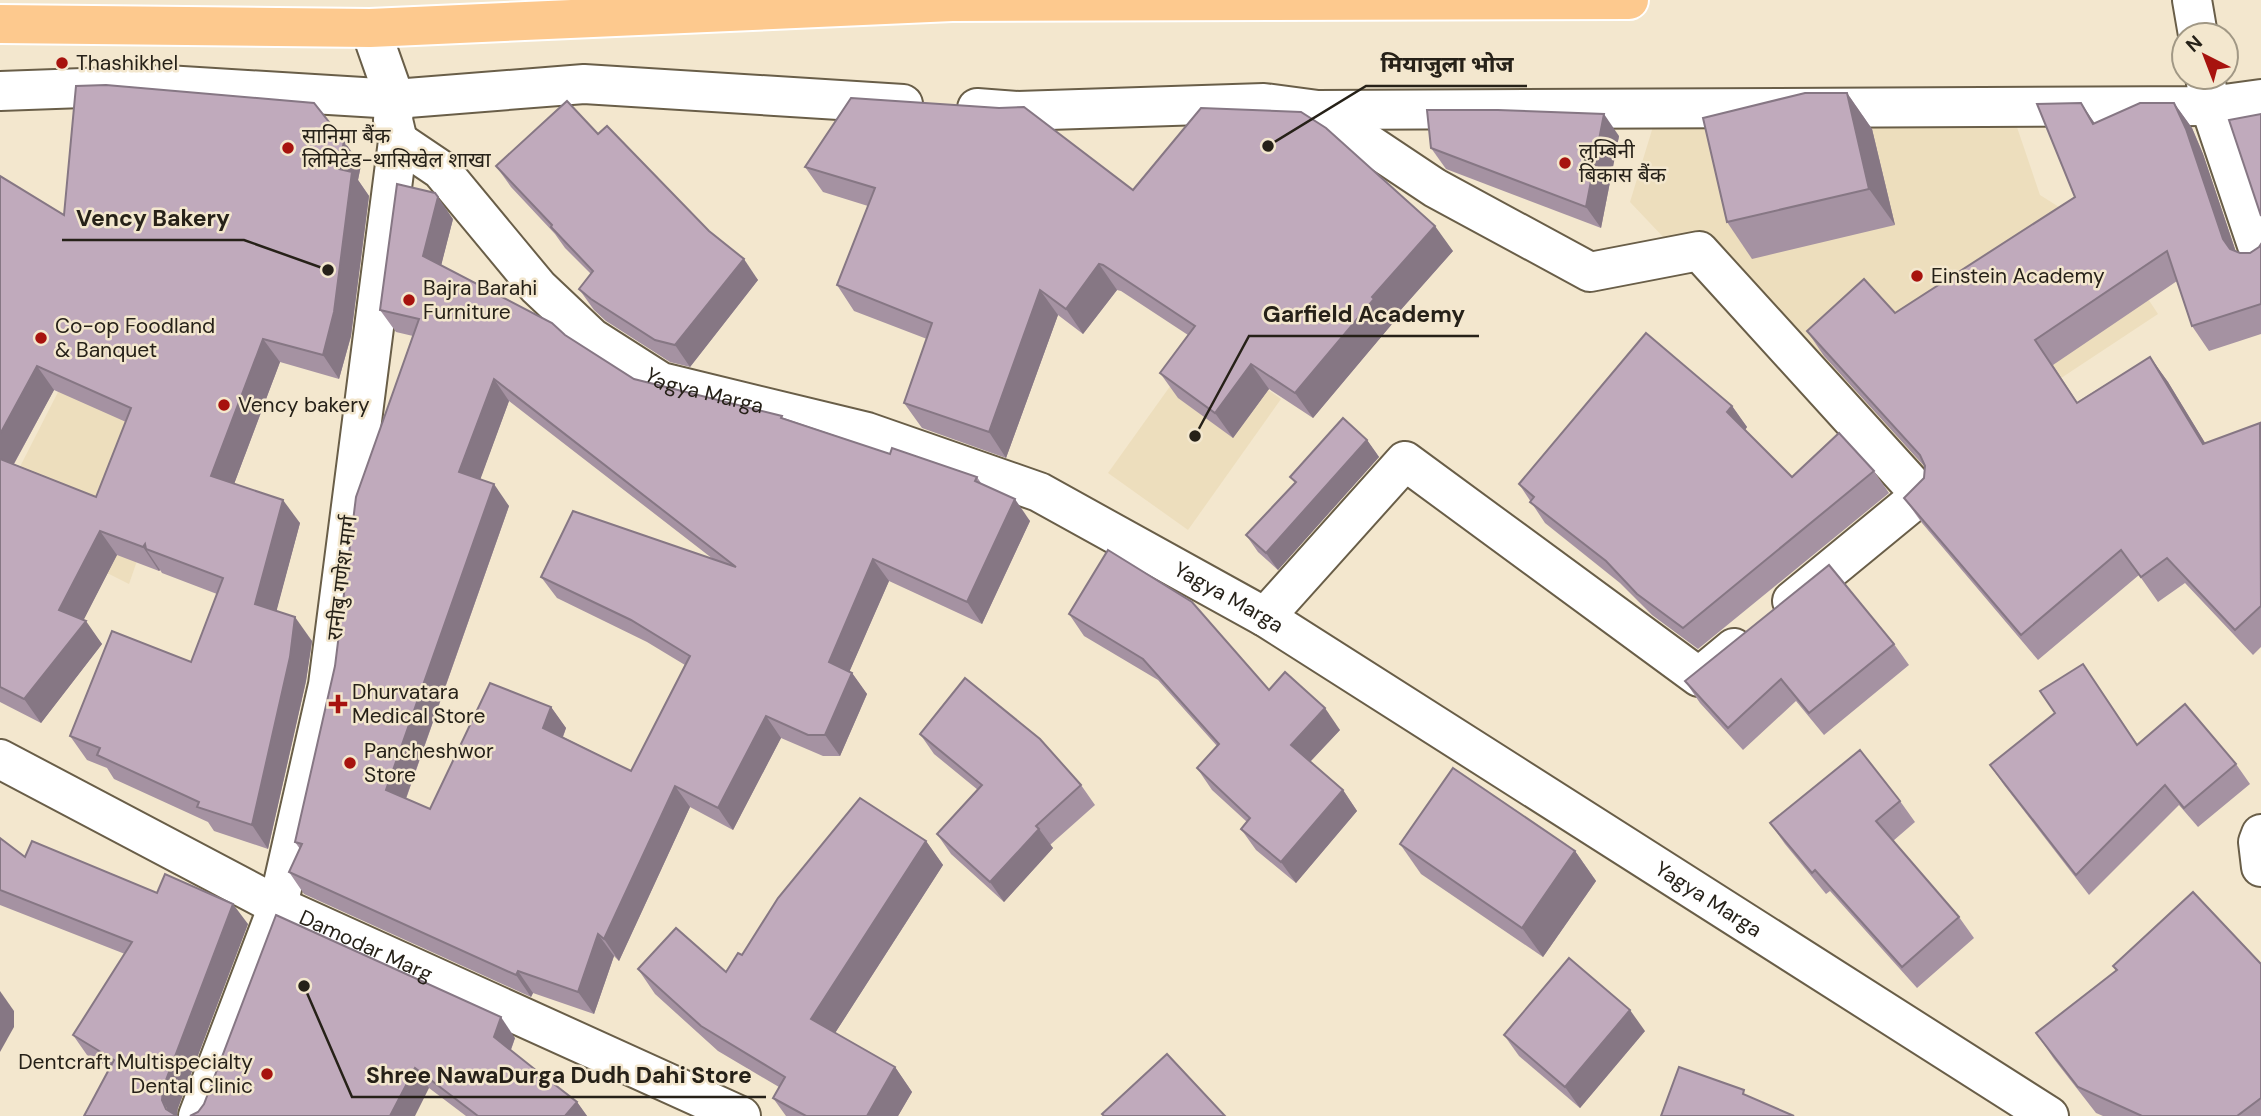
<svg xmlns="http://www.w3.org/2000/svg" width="2261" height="1116" font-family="'DM Sans','Noto Sans Devanagari',sans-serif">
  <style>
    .built { fill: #eddebd }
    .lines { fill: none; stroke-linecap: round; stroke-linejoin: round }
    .minor-casing { stroke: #695e48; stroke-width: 42 }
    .major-casing { stroke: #fff; stroke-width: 42 }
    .minor { stroke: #fff; stroke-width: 38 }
    .major { stroke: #fdc98e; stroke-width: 38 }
    .wall { fill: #a592a2; fill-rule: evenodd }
    .shaded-wall { fill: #867784 }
    .building { fill: #c0aabc; stroke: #867784; stroke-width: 2; fill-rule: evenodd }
    .poi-dot { fill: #a7130e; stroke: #f3e7ce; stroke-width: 2.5 }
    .labels { text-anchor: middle; stroke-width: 5; stroke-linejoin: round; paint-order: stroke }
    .poi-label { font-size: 21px; fill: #262118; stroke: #f3e7ce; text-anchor: start }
    .street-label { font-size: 21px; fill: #262118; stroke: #f3e7ce }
    .leader { fill: none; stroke: #262118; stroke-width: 2.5 }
    .callout-dot { fill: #262118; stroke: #f3e7ce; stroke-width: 2.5 }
    .callout-label { font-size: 23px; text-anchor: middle; font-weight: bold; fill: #262118; stroke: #f3e7ce; stroke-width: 5; stroke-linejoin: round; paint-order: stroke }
  </style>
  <rect width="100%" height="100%" fill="#f3e7ce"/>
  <g class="built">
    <polygon points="2005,92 2040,195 2108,238 2158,314 1910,478 1758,337 1630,202 1655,120"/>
    <polygon points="112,286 212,343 129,584 0,519 0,506"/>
    <polygon points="1201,343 1281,399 1188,530 1108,473"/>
  </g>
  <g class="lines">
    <defs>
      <g id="minor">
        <polyline points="2192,0 2198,35"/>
        <polyline points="2205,77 2210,106 2261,257"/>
        <polyline points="0,91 166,85 395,99 584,84 903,104"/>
        <polyline points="977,108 1018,111 1264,103 1318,110 1435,188 1590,272 1699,251 1921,495 1792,601"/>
        <polyline points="1318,110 2210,106 2261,99"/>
        <path id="s1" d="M398,141L441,170L538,287L592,338L661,382L867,432L1039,492L1265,617L2049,1116"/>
        <polyline points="1265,617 1405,461 1699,677 1734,648"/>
        <path id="s2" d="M0,759L278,906L741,1116"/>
        <polyline points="2261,834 2258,842 2261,867"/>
        <polyline points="198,1116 278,906 328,685 398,141 393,120 395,99 370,28"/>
      </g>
      <polyline id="major" points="0,24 370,28 952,2 1629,0"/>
    </defs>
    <use href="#minor" class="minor-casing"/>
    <use href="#major" class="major-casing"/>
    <use href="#minor" class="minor"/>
    <use href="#major" class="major"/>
  </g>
  <g class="wall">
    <polygon points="1847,93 1872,129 1895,225 1752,259 1727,222"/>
    <polygon points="2174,103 2192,128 2203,154 2236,252 2240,253 2250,253 2259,247 2261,244 2261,334 2209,351 2192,326 2177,281 2053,365 2077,402 2150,357 2168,382 2205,443 2261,424 2261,647 2253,655 2185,583 2158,602 2139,575 2038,660 1922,523 1904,498 1924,478 1925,467 1824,356 1807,331 1895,313 2075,197 2095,123"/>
    <polygon points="598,134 709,231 758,280 690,367 670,362 606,321 594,310 579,289 591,274 565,248 555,234 511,187 496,166"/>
    <polygon points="1619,136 1601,228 1446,169 1431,148"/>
    <path d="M361,165L358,180L369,196L351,336L339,379L280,362L234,484L300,523L276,611L312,641L306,681L268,849L214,831L208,822L114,779L107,768L87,760L70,736L191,662L217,594L162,573L160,570L159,571L117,555L83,620L102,644L41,723L0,702V176L64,215ZM54,390L126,422L96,497L14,464Z"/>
    <polygon points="805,167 1133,190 1453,251 1390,322 1392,324 1313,418 1269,389 1233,438 1178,398 1160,373 1188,335 1121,291 1117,290 1083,334 1058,315 1006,458 922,428 904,403 927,339 854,311 837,285 868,206 823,192"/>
    <path d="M453,219L441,265L565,335L634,379L784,418L890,454L977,477L981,483L1030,521L982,624L889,581L849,672L852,673L867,694L840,756H823L781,738L733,830L690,807L619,961L614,956L594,1014L533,993L531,997L304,894L289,872L300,849L295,842L413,336L396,332L380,310ZM509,401L713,559L541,577L557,598L647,642L685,665L631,771L563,737L566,728L551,707L430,809L406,799L509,506L480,479Z"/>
    <polygon points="1732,406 1747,427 1745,430 1792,477 1874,471 1889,493 1698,649 1652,615 1620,583 1545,523 1519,484"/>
    <polygon points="1367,440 1379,457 1278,570 1258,552 1246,535 1295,483 1290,477"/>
    <polygon points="1069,614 1269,690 1340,730 1310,762 1343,790 1357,811 1296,883 1256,850 1241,829 1247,822 1212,790 1197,768 1217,746 1158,680 1084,636"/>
    <polygon points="1894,644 1909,665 1824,735 1796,701 1743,750 1700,703 1685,681"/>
    <polygon points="2096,683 2137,744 2236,764 2250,784 2198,827 2179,805 2089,895 2004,785 1990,765"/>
    <polygon points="920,734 1081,785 1095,805 1050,845 1053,848 1004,902 951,854 937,834 978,790 934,754"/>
    <polygon points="1900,801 1915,822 1893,841 1959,917 1974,938 1917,988 1830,891 1826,894 1785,844 1770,823"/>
    <polygon points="0,838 25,857 157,893 248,924 178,1108 87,1055 73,1035 125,954 0,905"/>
    <polygon points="926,841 943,865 835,1033 895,1067 912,1092 898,1116 786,1116 773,1098 779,1087 718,1051 655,994 638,969 726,972 742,955"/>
    <polygon points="1400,844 1575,851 1596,881 1543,957 1421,874"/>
    <polygon points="2261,964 2261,1116 2103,1116 2096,1113 2054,1059 2036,1033 2116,971 2113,966"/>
    <polygon points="1645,1031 1580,1108 1519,1056 1504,1035"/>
    <polygon points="515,1038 511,1050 544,1078 577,1102 587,1116 466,1116 429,1088 190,1116"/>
  </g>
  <g class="shaded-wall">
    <polygon points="1847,93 1872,129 1895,225 1869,189"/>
    <polygon points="2081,103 2098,128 2093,124"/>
    <polygon points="2174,103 2192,128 2203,154 2240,264 2223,239"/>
    <polygon points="1604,114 1619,136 1601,228 1586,207"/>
    <polygon points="344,141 361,165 358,180 369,196 351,336 339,379 323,355 339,169"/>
    <polygon points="438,197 453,219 438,278 423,256"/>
    <polygon points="1435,226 1453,251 1390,322 1392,324 1313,418 1295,393 1372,297"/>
    <polygon points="744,259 758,280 690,367 675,345"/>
    <polygon points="1099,264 1117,290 1083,334 1066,309"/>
    <polygon points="1040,290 1058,315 1006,458 989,432"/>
    <polygon points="263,339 280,362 228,500 211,476"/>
    <polygon points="2150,357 2168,382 2221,469 2203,444"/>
    <polygon points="1251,364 1269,389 1233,438 1215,413"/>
    <polygon points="37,366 54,390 6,478 0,470 0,434"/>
    <polygon points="494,379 509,401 475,494 459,472"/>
    <polygon points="1732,406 1747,427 1742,434 1727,412"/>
    <polygon points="1367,440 1379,457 1278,570 1266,553"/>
    <polygon points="494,484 509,506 401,812 386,790"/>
    <polygon points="1015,499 1030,521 982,624 967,602"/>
    <polygon points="283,500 300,523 272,628 255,604"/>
    <polygon points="100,531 117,555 78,631 86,621 102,644 41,723 24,699 59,610"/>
    <polygon points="145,544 146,549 160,570 159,571 143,547"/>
    <polygon points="873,559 889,581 844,684 829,662"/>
    <polygon points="295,617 312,641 306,681 268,849 252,825"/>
    <polygon points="852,673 867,694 840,756 825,735"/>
    <polygon points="551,707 566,728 558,749 543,728"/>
    <polygon points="1325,708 1340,730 1306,766 1291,745"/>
    <polygon points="766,716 781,738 733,830 718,808"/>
    <polygon points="675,786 690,807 619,961 604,939"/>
    <polygon points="1343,790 1357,811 1296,883 1281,862"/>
    <polygon points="1039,829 1053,848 1004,902 990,882"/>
    <polygon points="926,841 943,865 828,1044 811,1019"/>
    <polygon points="1575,851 1596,881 1543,957 1522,928"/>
    <polygon points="233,904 248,924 178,1108 177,1116 171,1116 162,1100 163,1088"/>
    <polygon points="598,934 614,956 594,1014 578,992"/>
    <polygon points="518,971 533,993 531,997 516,975"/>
    <polygon points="0,991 14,1011 14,1027 0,1052"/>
    <polygon points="1630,1010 1645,1031 1580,1108 1565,1087"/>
    <polygon points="501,1017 515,1038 508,1057 494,1037"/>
    <polygon points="895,1067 912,1092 898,1116 867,1116"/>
    <polygon points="415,1068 429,1088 415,1116 390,1116"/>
    <polygon points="577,1102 587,1116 565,1116"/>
  </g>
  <g class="building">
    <polygon points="106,85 314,103 344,141 339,169 352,172 334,312 323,355 263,339 211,476 283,500 255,604 295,617 290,657 252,825 197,807 199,802 97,755 100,748 70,736 112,631 191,662 223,578 146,549 145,544 143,547 100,531 59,610 86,621 24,699 0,687 0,459 96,497 131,408 37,366 0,434 0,176 64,215 76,86"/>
    <polygon points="1805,93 1847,93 1869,189 1727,222 1703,118"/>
    <polygon points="851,98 999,108 1024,107 1133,190 1201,108 1301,112 1326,128 1435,226 1372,297 1374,299 1295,393 1251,364 1215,413 1160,373 1195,326 1103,265 1099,264 1066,309 1040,290 989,432 904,403 932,323 837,285 875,188 805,167"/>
    <polygon points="567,101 598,134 607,126 709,231 744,259 675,345 655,340 591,299 579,289 593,271 551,227 552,225 496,166"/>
    <polygon points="2081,103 2093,124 2140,103 2174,103 2186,129 2223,239 2230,249 2240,253 2250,253 2259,247 2261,244 2261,304 2192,326 2167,251 2035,340 2077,403 2150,357 2203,444 2260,423 2261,606 2235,630 2167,558 2141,577 2121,550 2021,635 1904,498 1924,478 1925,466 1920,455 1807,331 1864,279 1895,313 2075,197 2037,104"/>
    <polygon points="1427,110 1498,110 1604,114 1586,207 1431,148"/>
    <polygon points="2261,114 2261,216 2229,120"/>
    <path d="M397,184L435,193L438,197L423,256L552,323L565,335L634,379L782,416L781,418L890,454L892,448L977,477L975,481L1015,499L967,602L873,559L829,662L852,673L825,735H808L766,716L718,808L675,786L604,939L598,934L578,992L518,971L516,975L289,872L302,844L295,842L335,666L356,497L419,319L380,310ZM494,379L736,567L573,511L541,577L631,620L690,656L631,771L543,728L551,707L490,683L430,809L386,790L494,484L459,472Z"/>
    <polygon points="1646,333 1732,406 1727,412 1792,477 1839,433 1874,471 1683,628 1637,594 1606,561 1530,502 1534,497 1519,484"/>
    <polygon points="1343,418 1367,440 1266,553 1246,535 1296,482 1290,477"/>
    <polygon points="1108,550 1192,602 1269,690 1285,672 1325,708 1291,745 1343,790 1281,862 1241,829 1250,818 1197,768 1219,744 1143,659 1069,614"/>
    <polygon points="1829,565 1894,644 1809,713 1781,679 1728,728 1685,681"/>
    <polygon points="2083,664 2137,745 2185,704 2236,764 2184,808 2165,785 2076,875 1990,765 2055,713 2040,691"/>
    <polygon points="965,678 1040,739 1081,785 1036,826 1039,829 990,882 937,834 982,785 920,734"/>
    <polygon points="1860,750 1900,801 1876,821 1959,917 1902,967 1815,870 1812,873 1770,823"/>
    <polygon points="1453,768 1575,851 1522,928 1400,844"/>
    <polygon points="860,798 926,841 811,1019 895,1067 867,1116 806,1116 773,1098 785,1077 701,1026 638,969 676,928 726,972 738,953 742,955 778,898"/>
    <polygon points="0,838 25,857 32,841 157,893 165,874 233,904 163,1088 162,1100 166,1109 177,1116 84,1116 114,1060 73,1035 132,942 0,890"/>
    <polygon points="2193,892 2261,964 2261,1098 2237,1116 2142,1116 2078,1087 2036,1033 2117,970 2113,966"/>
    <polygon points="276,915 501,1017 494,1037 542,1075 538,1085 545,1077 577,1102 565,1116 478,1116 415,1068 390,1116 190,1116 198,1112 204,1104"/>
    <polygon points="1569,958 1630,1010 1565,1087 1504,1035"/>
    <polygon points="1167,1054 1225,1116 1104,1116 1102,1114"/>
    <polygon points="1679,1067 1744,1090 1743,1094 1794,1116 1661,1116"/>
  </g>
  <g class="poi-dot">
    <circle cx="62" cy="63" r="7"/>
    <circle cx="288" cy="148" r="7"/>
    <circle cx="1565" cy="163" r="7"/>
    <circle cx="1917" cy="276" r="7"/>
    <circle cx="409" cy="300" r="7"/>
    <circle cx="41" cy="338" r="7"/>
    <circle cx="224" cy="405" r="7"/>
    <path d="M334.5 693.5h7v7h7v7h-7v7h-7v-7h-7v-7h7z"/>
    <circle cx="350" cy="763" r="7"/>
    <circle cx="267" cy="1074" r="7"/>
  </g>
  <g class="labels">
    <g class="poi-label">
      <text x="76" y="70">Thashikhel</text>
      <text x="302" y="143">सानिमा बैंक<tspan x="302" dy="24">लिमिटेड-थासिखेल शाखा</tspan></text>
      <text x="1579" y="158">लुम्बिनी<tspan x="1579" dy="24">बिकास बैंक</tspan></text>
      <text x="1931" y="283">Einstein Academy</text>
      <text x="423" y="295">Bajra Barahi<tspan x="423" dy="24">Furniture</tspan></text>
      <text x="55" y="333">Co-op Foodland<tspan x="55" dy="24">&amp; Banquet</tspan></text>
      <text x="238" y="412">Vency bakery</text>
      <text x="352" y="699">Dhurvatara<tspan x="352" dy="24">Medical Store</tspan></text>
      <text x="364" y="758">Pancheshwor<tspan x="364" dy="24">Store</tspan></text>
      <text x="253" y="1069" text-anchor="end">Dentcraft Multispecialty<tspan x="253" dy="24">Dental Clinic</tspan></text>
    </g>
    <g class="street-label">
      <text dy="7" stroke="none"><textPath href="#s1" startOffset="404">Yagya Marga</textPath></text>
      <text transform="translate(342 578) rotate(-83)" y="7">रानीबु गणेश मार्ग</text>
      <text dy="7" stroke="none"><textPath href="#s1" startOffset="971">Yagya Marga</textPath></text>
      <text dy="7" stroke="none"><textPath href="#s1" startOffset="1538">Yagya Marga</textPath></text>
      <text dy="7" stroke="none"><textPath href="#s2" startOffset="411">Damodar Marg</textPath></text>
    </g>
  </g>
  <path class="leader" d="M1268 146L1366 86H1527M328 270L244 240H62M1195 436L1249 336H1479M304 986L352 1097H766"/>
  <g class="callout-dot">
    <circle cx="1268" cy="146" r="7"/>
    <circle cx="328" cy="270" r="7"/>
    <circle cx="1195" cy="436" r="7"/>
    <circle cx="304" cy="986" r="7"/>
  </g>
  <g class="callout-label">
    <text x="1447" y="72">मियाजुला भोज</text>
    <text x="153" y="226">Vency Bakery</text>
    <text x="1364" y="322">Garfield Academy</text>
    <text x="559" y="1083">Shree NawaDurga Dudh Dahi Store</text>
  </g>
  <g transform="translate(2205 56) rotate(318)"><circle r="33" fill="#f3e7ce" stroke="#a19885" stroke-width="2"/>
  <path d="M0-5L12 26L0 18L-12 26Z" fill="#a7130e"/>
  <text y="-10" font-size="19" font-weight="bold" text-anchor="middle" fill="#262118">N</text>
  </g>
</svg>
